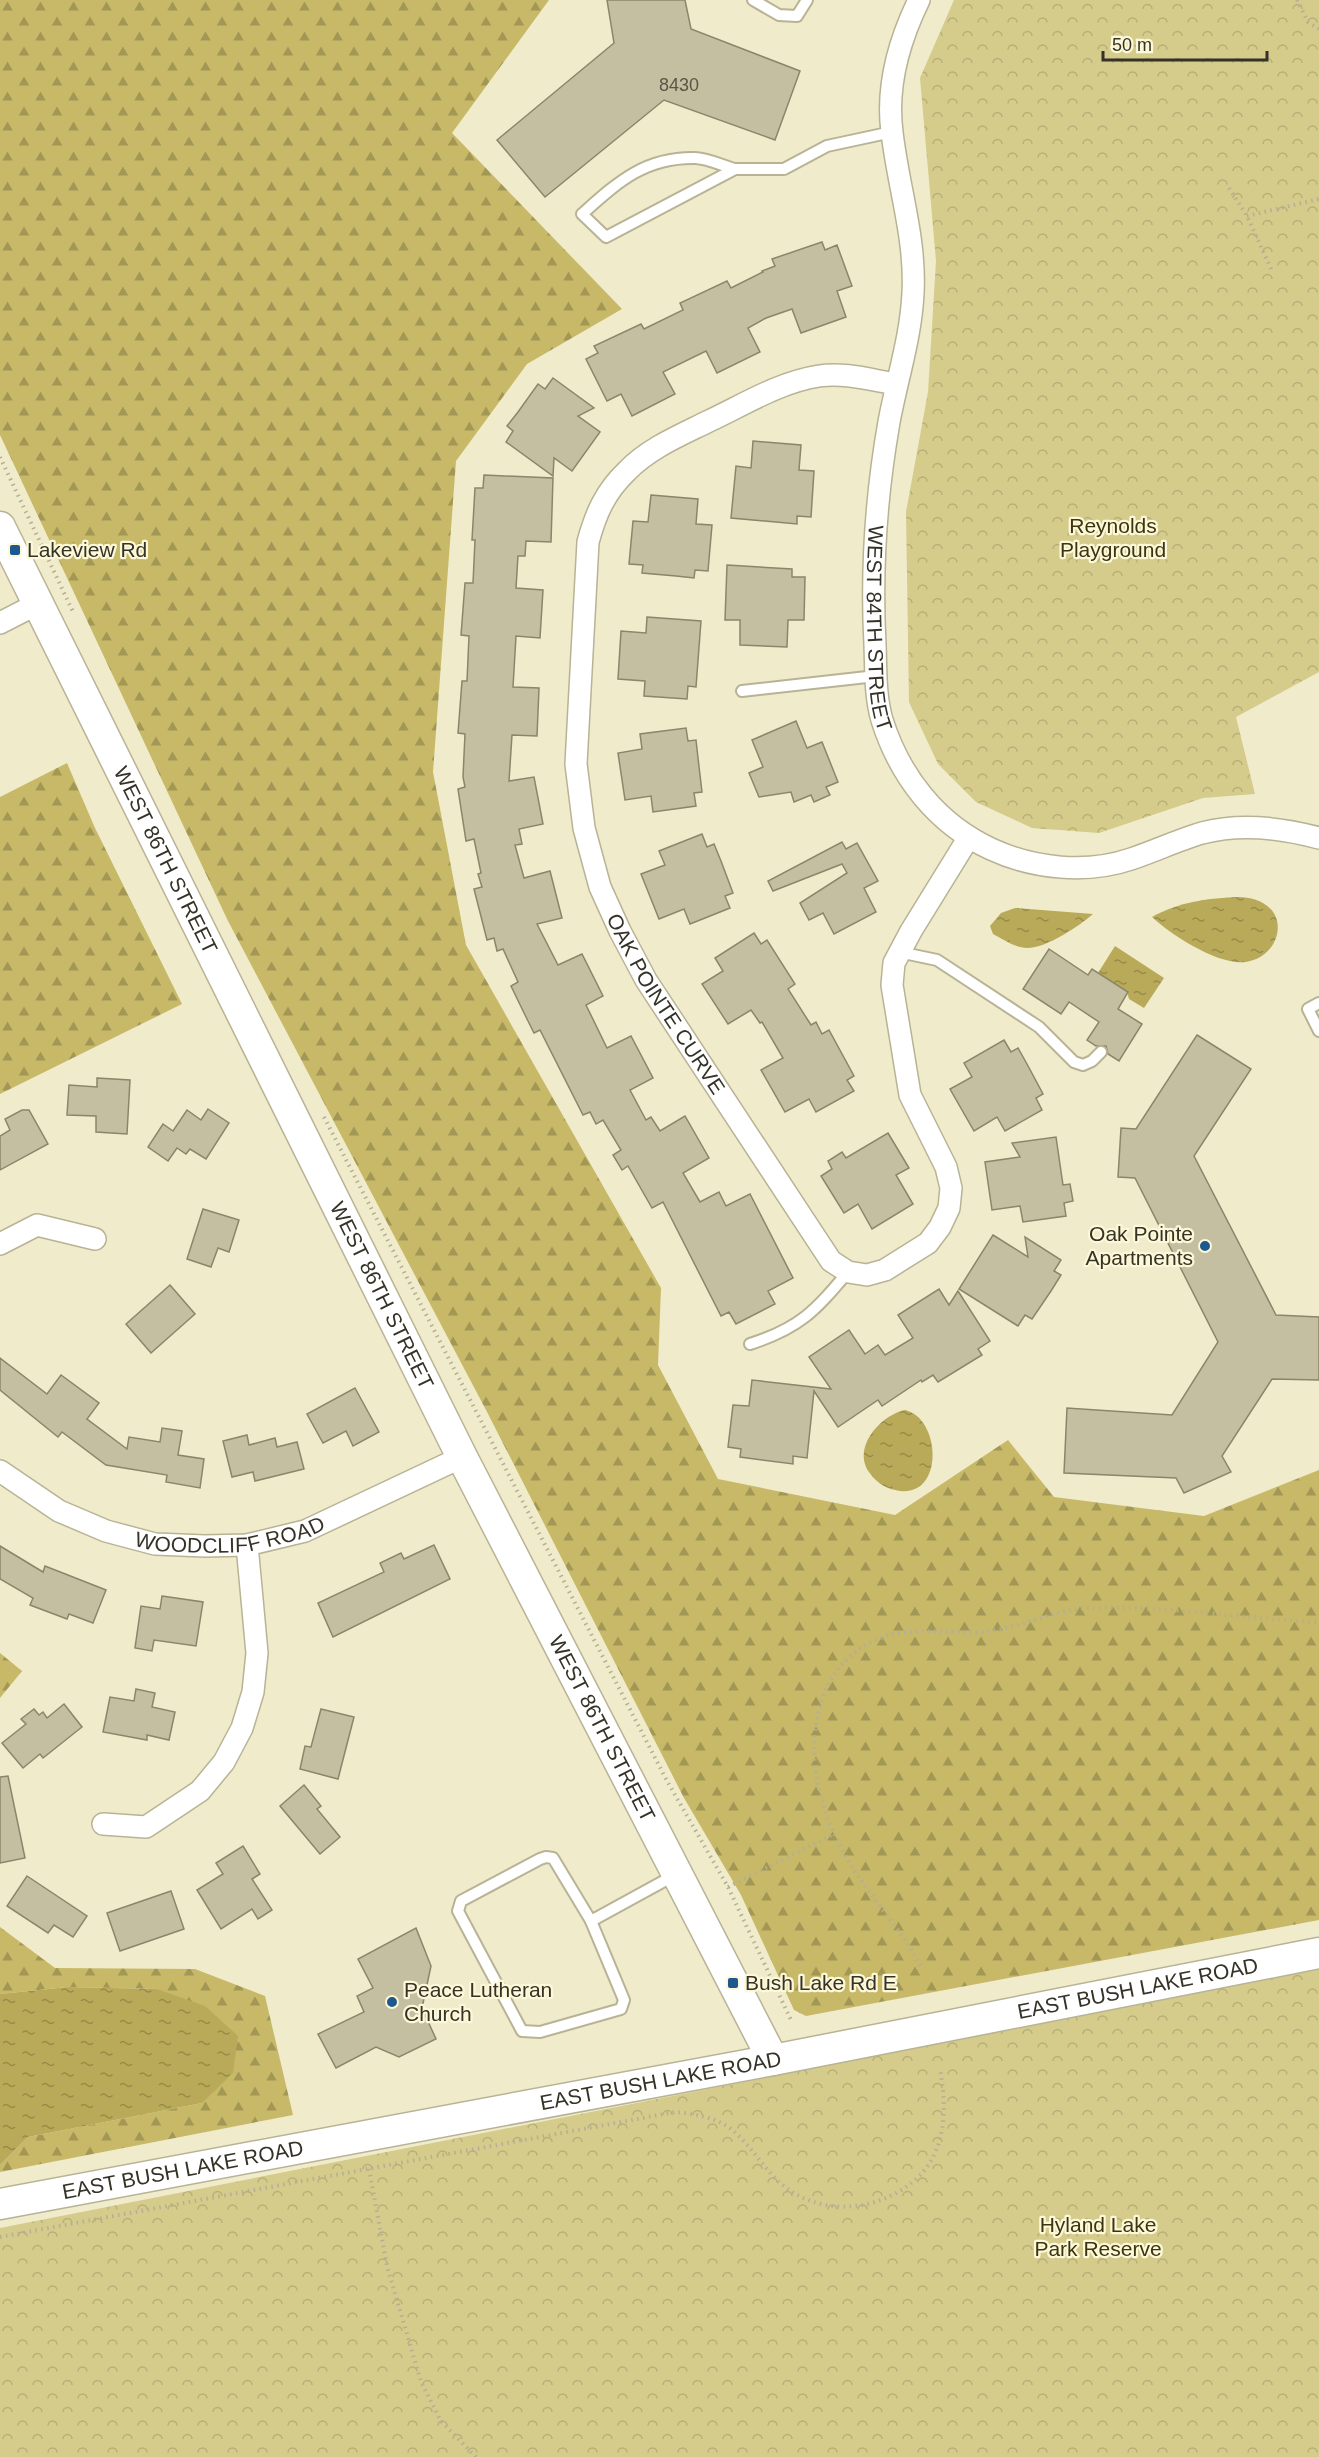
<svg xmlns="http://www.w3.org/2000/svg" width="1319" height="2457" font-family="Arial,sans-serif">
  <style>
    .forest { fill: url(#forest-firs) }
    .park { fill: url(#park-crowns) }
    .water { fill: url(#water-ripples) }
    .building { fill: #c4bfa1; stroke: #8a8669; stroke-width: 1.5 }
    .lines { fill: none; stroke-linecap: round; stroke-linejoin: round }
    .lane-casing { stroke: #b8b395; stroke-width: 14 }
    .street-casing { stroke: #b8b395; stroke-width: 24 }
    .secondary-casing { stroke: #b8b395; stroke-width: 33 }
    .path { stroke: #b4af96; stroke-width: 4; stroke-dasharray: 1.5 4.5; stroke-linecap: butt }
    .lane { stroke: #fff; stroke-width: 10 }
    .street { stroke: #fff; stroke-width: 21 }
    .secondary { stroke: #fff; stroke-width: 30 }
    .poi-dot { fill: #1d588f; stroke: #fdf8d8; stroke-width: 2 }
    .labels { text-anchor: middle; stroke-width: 4.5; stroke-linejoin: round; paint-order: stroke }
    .number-label { font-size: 18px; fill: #595646 }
    .park-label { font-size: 21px; fill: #3b3511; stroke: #fdf8d8 }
    .poi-label { font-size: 21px; fill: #353327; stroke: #fdf8d8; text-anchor: start }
    .street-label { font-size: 21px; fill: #353327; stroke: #fdf8d8 }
  </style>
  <defs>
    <pattern id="forest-firs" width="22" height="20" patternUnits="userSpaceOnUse" patternTransform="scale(1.5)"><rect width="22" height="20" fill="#c7b967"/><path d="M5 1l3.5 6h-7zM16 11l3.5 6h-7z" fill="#a29755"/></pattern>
    <pattern id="park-crowns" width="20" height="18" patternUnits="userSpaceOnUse" patternTransform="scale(1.5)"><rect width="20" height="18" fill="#d5cb8b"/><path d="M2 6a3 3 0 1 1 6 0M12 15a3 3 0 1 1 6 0" fill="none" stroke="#b7af78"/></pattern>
    <pattern id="water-ripples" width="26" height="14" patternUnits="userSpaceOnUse" patternTransform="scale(1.5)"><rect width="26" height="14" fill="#b8aa58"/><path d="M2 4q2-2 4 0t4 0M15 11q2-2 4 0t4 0" fill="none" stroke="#968b49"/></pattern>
  </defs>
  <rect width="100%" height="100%" fill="#f0ebcb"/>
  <g class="forest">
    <polygon points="0,0 549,0 452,133 622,309 527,364 456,461 433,772 466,945 661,1288 658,1365 718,1479 895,1515 1008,1440 1054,1497 1204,1516 1319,1470 1319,1920 806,2016 794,2010 741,1895 684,1798 486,1410 228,921 0,435"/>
    <polygon points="67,763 95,828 182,1004 0,1094 0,797"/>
    <polygon points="0,1653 22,1671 0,1698"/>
    <polygon points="0,1927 55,1968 195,1969 265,1996 293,2115 0,2172 0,2165 28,2137 202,2103 157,1989 68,1987 0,1994"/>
  </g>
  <g class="park">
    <polygon points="954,0 1319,0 1319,672 1236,717 1255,794 1203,798 1099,833 1032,828 976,802 938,764 909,702 906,512 928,392 936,261 920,78"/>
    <polygon points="1319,1969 1319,2457 0,2457 0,2228"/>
  </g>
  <g class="water">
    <path d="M1239,897C1294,899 1285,956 1246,962C1219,966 1171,935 1152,917C1178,902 1209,898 1239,897Z"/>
    <path d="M1015,908L1093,914C1079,926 1047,948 1027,948C1015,948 1003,939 993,934L990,926L1001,913Z"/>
    <polygon points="1115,946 1164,978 1144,1008 1129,999 1127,992 1098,973"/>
    <path d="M905,1410C942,1418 945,1502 895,1490C884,1488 875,1481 869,1472C852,1447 881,1415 905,1410Z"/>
    <polygon points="68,1987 157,1989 205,2006 238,2036 233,2073 202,2103 28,2137 0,2165 0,1994"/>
  </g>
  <g class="building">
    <polygon points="607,0 685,0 691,29 800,71 775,140 664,100 545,197 497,140 614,43"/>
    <polygon points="822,242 825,250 837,245 852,286 837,291 846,317 801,333 792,309 766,318 748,328 760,352 717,373 706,351 663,372 675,394 632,416 621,394 607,401 586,359 598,353 594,346 641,324 644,329 683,310 680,303 727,281 731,288 763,272 762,271 775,266 772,259"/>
    <polygon points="553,378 594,408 578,416 600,432 572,471 554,458 553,476 506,442 513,431 507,426 518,412 538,384 545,389"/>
    <polygon points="753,441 801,445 799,470 814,471 811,517 797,516 797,524 731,518 736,466 751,468"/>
    <polygon points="484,475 553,478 551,542 526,541 525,556 518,556 516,588 543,590 540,638 516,636 513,687 539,688 537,736 512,735 509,781 534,777 543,824 519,829 522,844 515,845 524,878 550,871 562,918 537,924 558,965 582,954 603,996 586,1005 607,1048 631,1036 653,1078 630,1090 646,1120 651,1117 660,1131 685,1116 709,1158 683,1173 700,1202 719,1192 726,1206 750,1194 793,1278 768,1291 775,1304 736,1324 729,1312 721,1316 663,1202 652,1208 628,1166 622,1170 613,1155 621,1150 603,1120 596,1124 590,1112 583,1115 540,1030 534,1033 526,1017 511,986 518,982 503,949 497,951 494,938 487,940 474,889 482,887 478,874 481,873 474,839 466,841 458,789 465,787 463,777 465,734 458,733 462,681 467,681 469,636 461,635 465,583 473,583 475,540 472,540 475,488 483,488"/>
    <polygon points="651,495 698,499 696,524 712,525 708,571 695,570 694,578 676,576 642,573 643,565 629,564 633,521 648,522"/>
    <polygon points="727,565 792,569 792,577 805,577 804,620 788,620 787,647 740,645 740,620 725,620"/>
    <polygon points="647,617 701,621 696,687 688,686 687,699 644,696 645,681 618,679 621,631 646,633"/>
    <polygon points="796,721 807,748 822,742 838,782 826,787 830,795 814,802 811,795 794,802 791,792 759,797 749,773 763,767 752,740"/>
    <polygon points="686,728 688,741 696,740 698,758 702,792 694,793 696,806 653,812 651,796 625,800 618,753 642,749 640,734"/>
    <polygon points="702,834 707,847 714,844 721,861 733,893 725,896 730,908 690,924 684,909 659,919 641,874 665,865 659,851"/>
    <polygon points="842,842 846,849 857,843 878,881 864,888 876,912 834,934 823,913 809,920 800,903 847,873 842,864 773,891 768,881"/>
    <polygon points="754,933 761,944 767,940 795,984 788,989 811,1025 816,1022 822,1034 829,1030 854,1076 847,1080 854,1091 816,1112 809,1099 785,1112 761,1070 783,1058 762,1022 760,1023 751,1010 728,1024 702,984 723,971 715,958"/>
    <polygon points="1049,949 1088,975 1092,969 1128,992 1118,1009 1142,1024 1119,1061 1108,1054 1106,1046 1096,1046 1087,1040 1099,1022 1069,1002 1061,1014 1023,989"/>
    <polygon points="1197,1035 1251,1069 1194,1156 1276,1315 1319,1317 1319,1380 1272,1379 1222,1456 1231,1472 1184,1493 1176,1478 1064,1473 1067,1408 1172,1415 1218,1342 1135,1178 1118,1177 1121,1128 1136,1129"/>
    <polygon points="1004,1040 1011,1052 1018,1048 1027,1064 1043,1094 1036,1098 1042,1110 1005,1131 997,1117 974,1131 950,1089 972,1077 964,1063"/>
    <polygon points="97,1078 130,1080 127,1134 96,1132 96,1116 67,1115 69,1085 97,1087"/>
    <polygon points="208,1109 229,1123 206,1159 190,1149 186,1154 177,1148 168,1161 148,1147 163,1124 173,1131 187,1110 201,1120"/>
    <polygon points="22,1110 29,1110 48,1144 0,1170 0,1136 10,1130 5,1119"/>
    <polygon points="888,1133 909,1168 896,1175 913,1204 872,1229 858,1204 844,1213 821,1176 832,1169 828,1161 842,1152 846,1158"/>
    <polygon points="1056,1137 1063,1185 1070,1184 1073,1201 1064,1203 1066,1216 1023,1222 1020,1206 992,1210 985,1162 1020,1157 1012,1143"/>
    <polygon points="203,1209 239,1220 229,1252 218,1248 211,1267 187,1259"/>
    <polygon points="993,1235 1028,1257 1025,1237 1061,1260 1054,1271 1061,1275 1051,1291 1032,1319 1025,1315 1018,1326 959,1289"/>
    <polygon points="170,1285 195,1314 151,1353 126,1324"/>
    <polygon points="939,1289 949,1305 958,1291 990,1341 978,1349 982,1355 938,1382 933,1375 922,1382 921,1380 882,1406 878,1400 838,1427 814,1391 807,1458 793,1456 793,1464 740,1457 741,1449 728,1447 733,1405 749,1406 752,1380 831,1389 809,1357 849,1330 865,1354 878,1345 885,1355 913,1338 898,1315"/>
    <polygon points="0,1358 47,1394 61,1375 99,1403 87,1419 127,1449 129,1437 160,1442 162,1428 182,1431 178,1455 204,1459 200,1488 166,1482 167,1475 106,1465 62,1432 58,1437 0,1390"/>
    <polygon points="355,1388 379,1432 353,1446 346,1431 323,1443 307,1414"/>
    <polygon points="247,1435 249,1445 275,1438 277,1447 297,1442 304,1469 255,1481 253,1472 232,1477 223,1441"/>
    <polygon points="434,1545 450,1579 333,1637 318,1603 384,1572 380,1563 401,1553 404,1559"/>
    <polygon points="0,1546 43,1572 45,1566 106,1590 93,1623 69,1614 67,1619 30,1605 33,1598 0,1579"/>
    <polygon points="162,1596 203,1602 196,1646 154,1640 152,1651 135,1648 141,1606 160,1609"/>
    <polygon points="136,1689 155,1693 152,1707 175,1712 169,1740 147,1735 147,1740 103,1732 110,1697 134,1701"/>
    <polygon points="64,1704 82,1727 43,1758 40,1754 23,1768 2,1743 26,1724 21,1719 34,1709 39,1715 43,1712 47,1718"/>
    <polygon points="321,1709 354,1717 338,1779 300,1769 305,1746 311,1747"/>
    <polygon points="8,1776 25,1858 0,1863 0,1777"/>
    <polygon points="304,1785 321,1806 317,1809 340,1837 320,1854 280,1806"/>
    <polygon points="243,1846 260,1874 252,1879 272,1910 258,1919 252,1909 221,1929 197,1890 223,1874 216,1863"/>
    <polygon points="27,1876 87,1916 73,1937 54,1925 48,1933 7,1906"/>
    <polygon points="171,1891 184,1929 120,1951 107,1913"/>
    <polygon points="416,1928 431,1966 422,2008 436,2039 399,2057 376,2047 336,2068 318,2034 364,2012 357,1996 373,1988 358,1959"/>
  </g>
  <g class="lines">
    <defs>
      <g id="lane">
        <polyline points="753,0 779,15 797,16 807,0"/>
        <path d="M735,169C723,166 707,158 695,158C644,157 617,183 582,214L606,237L735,169H784L827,146L892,132"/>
        <polyline points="742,691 876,676"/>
        <polyline points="899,952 937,960 1039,1027 1074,1062 1083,1065 1092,1061 1101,1052"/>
        <polyline points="1319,1003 1308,1009 1319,1031"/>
        <path d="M750,1344C800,1328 815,1311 848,1272"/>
        <polygon points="546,1857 553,1858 591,1921 624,2000 621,2009 540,2032 522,2031 458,1911 461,1901 540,1859"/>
        <polyline points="591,1921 675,1875"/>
      </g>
      <g id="street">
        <path id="s1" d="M919,0C899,41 886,86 892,132C898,186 916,238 913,293C911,337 897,379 889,422C876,496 871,570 875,645C876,670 875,696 882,720C900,777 937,824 991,849C1034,869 1087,874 1131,859C1155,851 1178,840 1202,833C1240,823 1282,828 1319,838"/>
        <path id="s2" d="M896,384C871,380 844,372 819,376C780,382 745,404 709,421C681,435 649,448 627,471C605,492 596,513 588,542L576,764L584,828L600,887L620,931L646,980L831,1261L848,1272L867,1275L885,1270L928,1243L940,1227L949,1208L951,1188L946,1167L910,1095L892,985L894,963L911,931L969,837"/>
        <polyline points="0,623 39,603"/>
        <polyline points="0,1244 37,1225 95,1239"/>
        <path id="s3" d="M0,1471L59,1511L106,1531L155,1544L205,1546L247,1545L305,1531L462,1457"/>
        <polyline points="103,1824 146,1827 200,1791 224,1762 242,1728 253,1692 257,1653 247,1545"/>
      </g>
      <g id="secondary">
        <path id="s4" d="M0,527L462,1457L773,2060"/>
        <path id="s5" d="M0,2204L773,2060L1319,1953"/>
      </g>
    </defs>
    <use href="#lane" class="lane-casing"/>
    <use href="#street" class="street-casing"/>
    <use href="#secondary" class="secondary-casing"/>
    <g class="path">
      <polyline points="1297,0 1308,22 1319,29"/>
      <polyline points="1229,188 1247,216 1273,273"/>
      <polyline points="1247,216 1319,199"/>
      <polyline points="0,457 74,614"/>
      <polyline points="324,1117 667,1781 728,1887 791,2020"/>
      <polyline points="728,1887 832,1835"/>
      <path d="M920,1966C911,1945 895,1927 882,1909C855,1874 831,1838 820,1794C803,1727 822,1646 900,1633C929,1628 961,1635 991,1631C1024,1626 1054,1610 1088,1608C1165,1605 1242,1619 1319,1622"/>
      <polyline points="369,2169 387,2266 421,2382 441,2421 476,2457"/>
      <path d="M0,2237L675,2112C694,2114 715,2117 731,2129C748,2143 759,2161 774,2177C812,2217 874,2215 915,2180C947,2152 947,2108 940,2069"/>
    </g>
    <use href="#lane" class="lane"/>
    <use href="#street" class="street"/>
    <use href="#secondary" class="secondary"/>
  </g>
  <g class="poi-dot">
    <rect x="9" y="544" width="12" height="12" rx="3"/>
    <circle cx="1205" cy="1246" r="6"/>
    <rect x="727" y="1977" width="12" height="12" rx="3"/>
    <circle cx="392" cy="2002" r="6"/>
  </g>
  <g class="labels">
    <g class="number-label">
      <text x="679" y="91">8430</text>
    </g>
    <g class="park-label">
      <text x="1113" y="533">Reynolds<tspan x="1113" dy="24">Playground</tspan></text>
      <text x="1098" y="2232">Hyland Lake<tspan x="1098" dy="24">Park Reserve</tspan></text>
    </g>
    <g class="poi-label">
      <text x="27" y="557">Lakeview Rd</text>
      <text x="1193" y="1241" text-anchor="end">Oak Pointe<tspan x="1193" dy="24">Apartments</tspan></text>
      <text x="745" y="1990">Bush Lake Rd E</text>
      <text x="404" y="1997">Peace Lutheran<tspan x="404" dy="24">Church</tspan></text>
    </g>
    <g class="street-label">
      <text dy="7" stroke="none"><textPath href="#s1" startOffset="638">WEST 84TH STREET</textPath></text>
      <text dy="7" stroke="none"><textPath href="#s4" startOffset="372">WEST 86TH STREET</textPath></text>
      <text dy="7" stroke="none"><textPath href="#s2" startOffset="858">OAK POINTE CURVE</textPath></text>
      <text dy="7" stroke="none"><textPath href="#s4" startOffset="858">WEST 86TH STREET</textPath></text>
      <text dy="7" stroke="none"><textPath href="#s3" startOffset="249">WOODCLIFF ROAD</textPath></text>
      <text dy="7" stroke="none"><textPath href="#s4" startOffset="1344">WEST 86TH STREET</textPath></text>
      <text dy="7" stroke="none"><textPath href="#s5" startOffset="1158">EAST BUSH LAKE ROAD</textPath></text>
      <text dy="7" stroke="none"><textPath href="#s5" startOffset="672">EAST BUSH LAKE ROAD</textPath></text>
      <text dy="7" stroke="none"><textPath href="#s5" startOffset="186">EAST BUSH LAKE ROAD</textPath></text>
    </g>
  </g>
  <path d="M1103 51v9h164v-9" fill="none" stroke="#353327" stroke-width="3"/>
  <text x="1112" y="51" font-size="18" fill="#353327" stroke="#fdf8d8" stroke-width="4.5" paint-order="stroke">50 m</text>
</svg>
